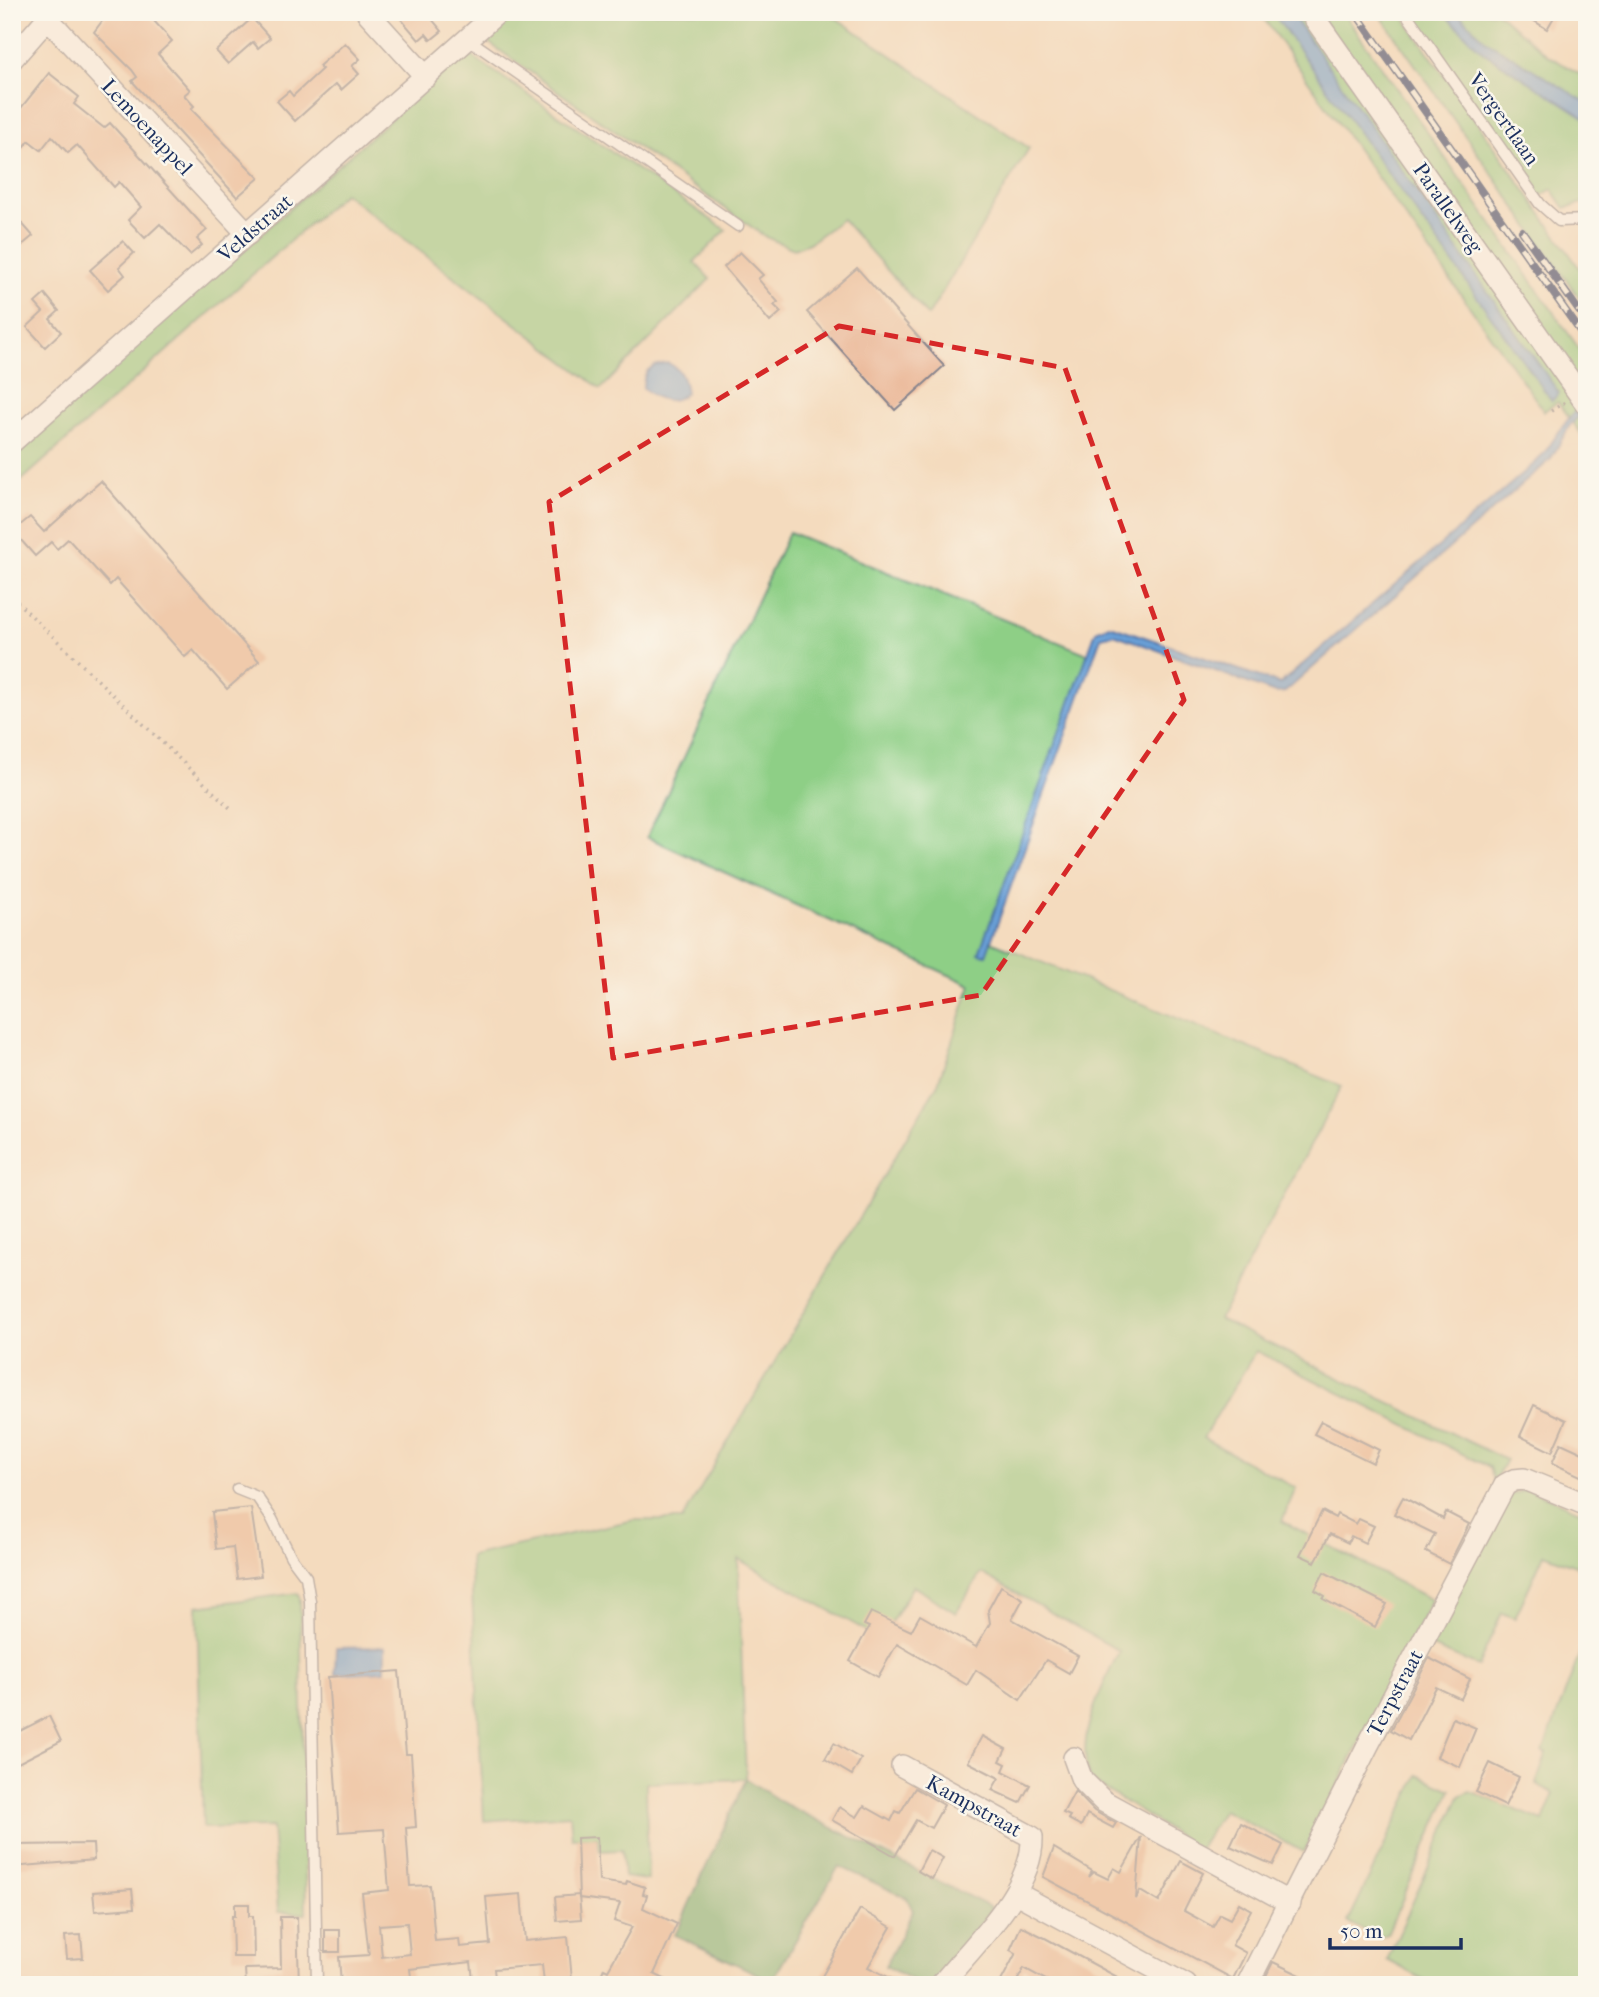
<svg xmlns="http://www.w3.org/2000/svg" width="1599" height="1997" font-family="'IM FELL French Canon',serif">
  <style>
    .green { fill: #8ecf86; stroke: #547f72; stroke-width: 2 }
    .forest { fill: #72b273; stroke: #467068; stroke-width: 2 }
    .water { fill: #699fd6; stroke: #42679a; stroke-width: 2 }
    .building { fill: #eab594; fill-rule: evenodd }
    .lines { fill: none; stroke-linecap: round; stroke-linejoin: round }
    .service-casing { stroke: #88858e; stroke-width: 13 }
    .minor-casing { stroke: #88858e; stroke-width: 24 }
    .path { stroke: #88858e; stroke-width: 3.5; stroke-dasharray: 2 5; stroke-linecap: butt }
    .service { stroke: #fff; stroke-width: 10 }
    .minor { stroke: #fff; stroke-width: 21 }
    .rail-casing { stroke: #1b2f5e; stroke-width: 8 }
    .rail { stroke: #fbf7ec; stroke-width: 5; stroke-dasharray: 16; stroke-linecap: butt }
    .marked { fill: none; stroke: #d62828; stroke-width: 5; stroke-dasharray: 14 9; stroke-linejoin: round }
    .labels { text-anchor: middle; stroke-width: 5; stroke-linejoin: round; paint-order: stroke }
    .street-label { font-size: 21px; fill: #1b2f5e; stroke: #fbf7ec }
  </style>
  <rect width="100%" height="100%" fill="#fbf7ec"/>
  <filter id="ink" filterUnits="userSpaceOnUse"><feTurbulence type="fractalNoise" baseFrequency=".0143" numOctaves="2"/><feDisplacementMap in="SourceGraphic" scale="14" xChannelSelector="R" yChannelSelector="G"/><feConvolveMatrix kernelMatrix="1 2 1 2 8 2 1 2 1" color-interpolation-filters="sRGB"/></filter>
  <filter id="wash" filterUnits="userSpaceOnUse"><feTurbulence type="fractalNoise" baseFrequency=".00686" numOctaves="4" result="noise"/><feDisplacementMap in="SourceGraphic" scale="28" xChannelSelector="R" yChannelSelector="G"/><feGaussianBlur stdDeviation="1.57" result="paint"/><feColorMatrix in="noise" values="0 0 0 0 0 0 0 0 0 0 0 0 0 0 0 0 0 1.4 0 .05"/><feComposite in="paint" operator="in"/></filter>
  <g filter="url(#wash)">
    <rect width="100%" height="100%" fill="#f4dbbe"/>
    <g class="green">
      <polygon points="511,12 827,12 1029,148 928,316 842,219 809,243 794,249 766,237 482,38"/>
      <polygon points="1259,12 1303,12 1587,414 1587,442 1558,402 1544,411"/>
      <polygon points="1317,12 1343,12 1587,360 1587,396"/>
      <polygon points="1378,12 1400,12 1587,279 1587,309"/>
      <polygon points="1409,12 1443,12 1483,52 1587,119 1587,202 1565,208 1552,189 1539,197"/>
      <polygon points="1457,12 1497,12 1547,55 1587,78 1587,103 1485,40"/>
      <polygon points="466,52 726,230 694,262 710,279 601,389 344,193 12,489 12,455"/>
      <path d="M789,532L1090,655L988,940L1342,1086L1219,1319L1506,1460L1494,1481L1489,1467L1256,1351L1203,1438L1296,1488L1282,1521L1432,1600L1304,1852L1223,1810L1199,1849L1092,1781C1071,1743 1103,1687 1119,1651L981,1573L956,1613L913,1586L881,1639L738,1559L746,1779L646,1783L648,1880L624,1877L622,1850L600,1851L598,1837L572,1838L570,1815L484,1821L470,1556L634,1520H682L938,1083L971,985L647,837Z"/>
      <polygon points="1527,1489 1587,1514 1587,1570 1544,1554 1515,1618 1502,1613 1478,1666 1427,1645 1501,1498"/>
      <polygon points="298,1593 300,1599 306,1914 278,1912 272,1827 203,1828 197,1606"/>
      <polygon points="1587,1634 1587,1985 1434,1985 1387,1960 1460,1796 1470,1791 1543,1821 1554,1793 1536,1784 1547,1753 1543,1752"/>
      <polygon points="1418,1775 1451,1790 1387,1934 1378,1938 1348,1922"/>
    </g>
    <polygon class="forest" points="746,1779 783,1803 992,1908 935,1985 922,1985 885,1966 913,1911 907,1898 839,1866 772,1981 675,1935"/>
    <g class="water">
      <polygon points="1272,12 1290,12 1559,393 1552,401"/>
      <polygon points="1443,12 1457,12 1485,40 1587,103 1587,119 1483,52"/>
      <path d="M668,363C681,369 684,379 686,393C671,406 657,400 643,388C643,370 650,365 668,363Z"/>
      <path d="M1578,409L1581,414L1570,425L1550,460L1285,692L1275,693L1114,634L1101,637L986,955L979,953L1096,631L1109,625L1116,627L1280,684L1536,462C1553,446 1560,424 1578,409Z"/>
      <polygon points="385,1647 385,1671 335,1674 336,1648"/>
    </g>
    <g id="blocks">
      <g class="building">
        <polygon points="109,12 146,12 172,41 158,54 190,90 184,95 194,106 191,109 259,178 237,197 132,81 137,77 132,70 94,32"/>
        <polygon points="395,12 426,12 442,31 431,40 426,34 419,40"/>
        <polygon points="1520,12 1557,12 1547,29"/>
        <polygon points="252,18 270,38 258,48 253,42 228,64 216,51"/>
        <polygon points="345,43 360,59 352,66 359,74 341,90 336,84 295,121 277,101 289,91 293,96 322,69 319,66"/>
        <polygon points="49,73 79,97 74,104 104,128 110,123 207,230 197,239 202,245 190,255 160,224 145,238 128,220 141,207 119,182 114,187 77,145 68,153 52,136 41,150 29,141 12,162 12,119"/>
        <polygon points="12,212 33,236 21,246 12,236"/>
        <polygon points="123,241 134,253 119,267 125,275 108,290 90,270"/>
        <polygon points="740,252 763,275 758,279 778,302 774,305 781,312 770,322 724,267"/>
        <polygon points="857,268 944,366 895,410 807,312"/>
        <polygon points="45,294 59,311 50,319 61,332 45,347 27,327 43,312 35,303"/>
        <polygon points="101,481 259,661 227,689 193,650 185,657 116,579 110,585 68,539 57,549 51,542 35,556 13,531 30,517 44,532"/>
        <polygon points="1534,1405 1566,1420 1552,1452 1520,1436"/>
        <polygon points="1321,1421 1379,1450 1373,1463 1314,1434"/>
        <polygon points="1561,1443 1587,1455 1587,1479 1552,1463"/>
        <polygon points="1403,1497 1443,1519 1446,1512 1469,1524 1449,1564 1426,1552 1435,1534 1394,1514"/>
        <polygon points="251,1508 261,1576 237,1579 233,1547 216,1549 212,1512"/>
        <polygon points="1322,1511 1335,1518 1337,1514 1356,1524 1359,1519 1374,1526 1365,1543 1351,1536 1348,1543 1330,1534 1315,1562 1300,1555"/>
        <polygon points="1324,1572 1387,1604 1375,1627 1323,1599 1325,1596 1315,1590"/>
        <polygon points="1001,1586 1023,1599 1012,1619 1078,1656 1069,1673 1046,1660 1020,1700 976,1670 967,1685 897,1644 878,1677 850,1661 869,1627 864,1625 871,1612 911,1631 920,1615 976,1647 990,1623 988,1610"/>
        <polygon points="1429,1658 1470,1679 1461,1699 1436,1687 1409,1740 1391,1730"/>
        <path d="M399,1671L406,1754H411L416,1827L406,1828L410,1886L430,1885L435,1941L459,1939L460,1947L490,1944L486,1897L521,1894L525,1941L568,1937L572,1980L544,1983L542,1965L494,1969L495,1978L473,1980L471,1962L410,1969L412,1985H341L339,1957L369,1955L362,1893L389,1890L384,1829L339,1832L328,1677ZM407,1923L410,1954L382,1957L379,1925Z"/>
        <polygon points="49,1716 61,1741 12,1766 12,1735"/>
        <polygon points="1453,1718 1476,1728 1460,1767 1437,1757"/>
        <polygon points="982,1736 1006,1749 1000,1761 1006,1764 1003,1771 1030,1785 1020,1803 992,1790 999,1778 968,1762"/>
        <polygon points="834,1743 861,1759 852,1775 825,1759"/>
        <polygon points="1490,1763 1519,1777 1505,1806 1476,1792"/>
        <polygon points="915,1788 944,1805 931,1828 916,1820 895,1856 832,1820 839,1807 857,1817 864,1806 891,1821 896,1811 900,1813"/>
        <polygon points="1075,1791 1094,1811 1116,1823 1113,1828 1087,1814 1081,1826 1068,1819 1070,1816 1063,1813"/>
        <polygon points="1241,1823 1283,1845 1273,1865 1230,1846"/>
        <polygon points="597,1837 599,1881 626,1885 627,1881 645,1887 643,1894 647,1895 643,1908 677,1924 654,1974 677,1985 597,1985 604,1968 608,1970 632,1927 614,1921 620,1903 579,1898 577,1838"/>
        <polygon points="1141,1837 1136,1899 1140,1891 1159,1902 1181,1861 1203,1873 1184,1911 1213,1927 1220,1914 1230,1919 1239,1903 1251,1910 1232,1945 1246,1953 1233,1979 1043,1877 1054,1848 1092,1871 1089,1877 1094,1872 1108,1879 1114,1868 1121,1872"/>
        <polygon points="93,1844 94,1860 12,1867 12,1845"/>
        <polygon points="929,1850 943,1858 932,1879 918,1871"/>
        <polygon points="132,1889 134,1908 95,1911 93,1892"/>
        <polygon points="579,1895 581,1919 557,1921 555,1897"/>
        <polygon points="235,1904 249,1904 249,1916 253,1916 254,1957 233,1957 232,1916 235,1916"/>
        <polygon points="860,1909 891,1927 868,1967 904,1985 817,1985"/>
        <polygon points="280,1917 297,1917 299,1985 246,1985 245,1969 281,1968"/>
        <polygon points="1021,1926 1045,1938 1132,1985 1055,1985 1024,1968 1015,1985 999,1985 1016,1953 1010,1950"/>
        <rect x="325" y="1930" width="15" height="22"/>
        <polygon points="81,1935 83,1958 67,1959 65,1936"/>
        <polygon points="1273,1962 1321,1985 1269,1985 1272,1979 1266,1976"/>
      </g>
    </g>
  </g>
  <g filter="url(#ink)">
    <use href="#blocks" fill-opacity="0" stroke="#88858e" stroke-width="2"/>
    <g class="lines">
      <defs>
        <g id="service">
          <polyline points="1405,12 1540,204 1559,221 1587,220"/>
          <polyline points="468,39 738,226"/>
          <polyline points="237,1489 257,1497 272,1519 291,1557 306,1577 310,1601 317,1985"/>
        </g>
        <g id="minor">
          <polyline points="367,12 426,77"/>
          <polyline points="1310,12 1587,405"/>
          <polyline points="47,18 248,234"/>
          <polyline points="12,59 53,12"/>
          <polyline points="12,442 498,12"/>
          <polyline points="1074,1758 1082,1780 1103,1801 1290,1903"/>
          <path d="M902,1766L1032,1837C1034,1890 972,1946 941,1985"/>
          <polyline points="1016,1893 1186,1985"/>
          <polyline points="1247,1985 1368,1745 1505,1485 1514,1480 1524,1479 1587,1505"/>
        </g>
      </defs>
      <use href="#service" class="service-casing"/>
      <use href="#minor" class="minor-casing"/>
      <g class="path">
        <polyline points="12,85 20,75"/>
        <polyline points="1551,411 1565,402"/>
        <polyline points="12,597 231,809"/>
      </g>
      <use href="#service" class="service"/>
      <use href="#minor" class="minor"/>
      <defs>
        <g id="rail">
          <polyline points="1355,12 1587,341"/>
          <polyline points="1522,231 1579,311"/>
        </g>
      </defs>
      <use href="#rail" class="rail-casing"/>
      <use href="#rail" class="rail"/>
    </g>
  </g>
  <path d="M0 0H1599V1997H0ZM839,326L1065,368L1184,700L981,995L613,1058L549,502Z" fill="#f4dbbe" fill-opacity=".55" fill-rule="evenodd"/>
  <path class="marked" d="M839,326L1065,368L1184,700L981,995L613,1058L549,502Z"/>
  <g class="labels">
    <g class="street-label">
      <text transform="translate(1504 119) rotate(55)" y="7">Vergertlaan</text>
      <text transform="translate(147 127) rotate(47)" y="7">Lemoenappel</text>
      <text transform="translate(1448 208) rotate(55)" y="7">Parallelweg</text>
      <text transform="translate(255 228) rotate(-41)" y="7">Veldstraat</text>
      <text transform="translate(1395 1693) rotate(-62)" y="7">Terpstraat</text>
      <text transform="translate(974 1806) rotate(29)" y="7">Kampstraat</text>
    </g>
  </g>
  <rect width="1599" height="1997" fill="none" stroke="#fbf7ec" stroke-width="42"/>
  <path d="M1330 1938v10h131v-10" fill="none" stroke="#1b2f5e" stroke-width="3.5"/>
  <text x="1340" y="1938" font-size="21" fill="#1b2f5e" stroke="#fbf7ec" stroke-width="5" paint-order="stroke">50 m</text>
</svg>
